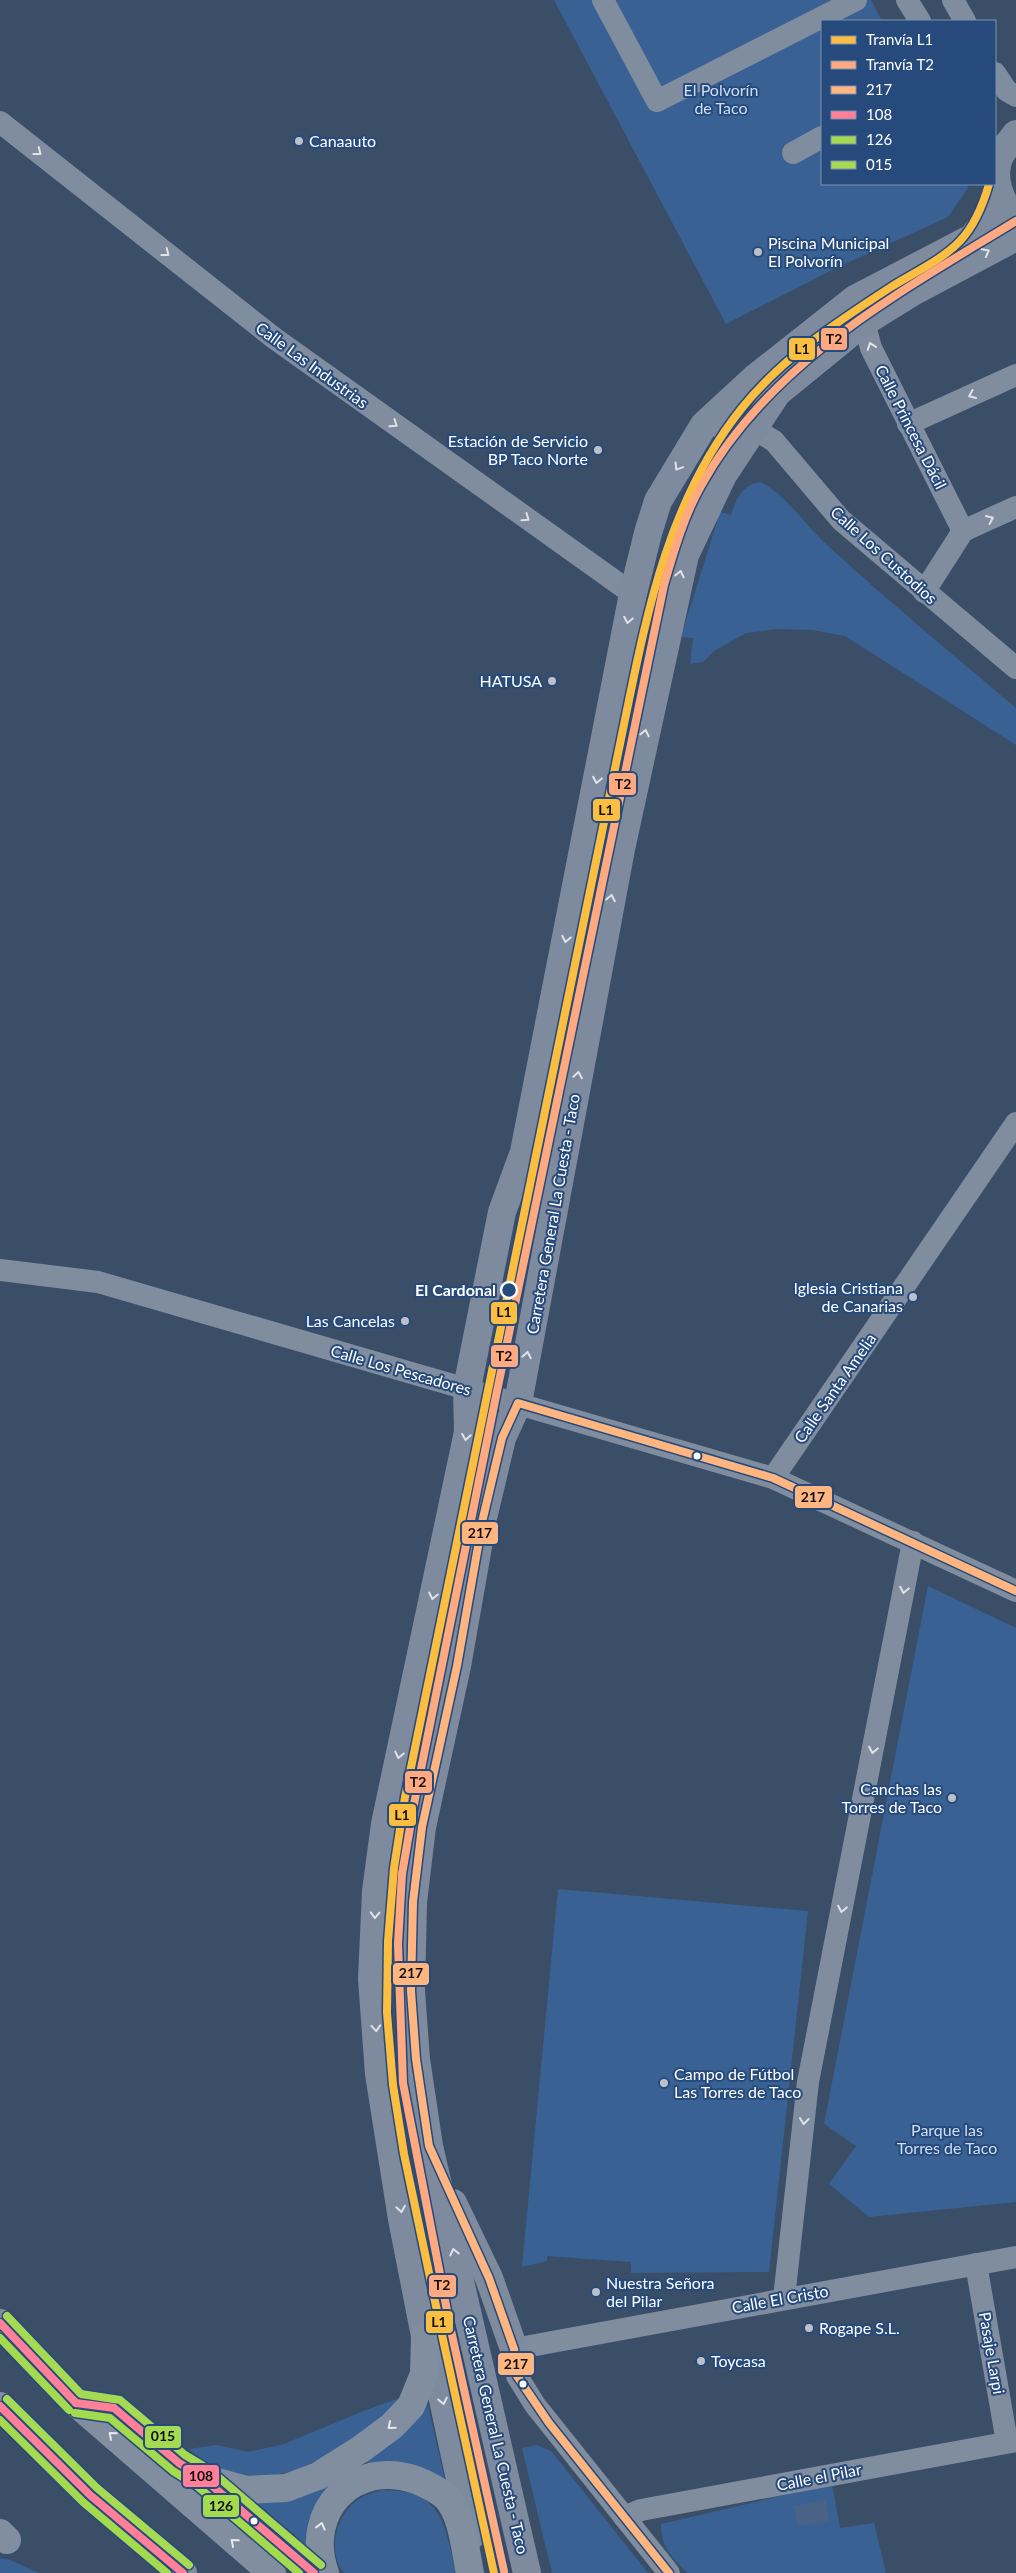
<svg xmlns="http://www.w3.org/2000/svg" width="1016" height="2573" font-family="Lato,sans-serif">
  <style>
    .green { fill: #3a6193 }
    .water { fill: #496285 }
    .lines { fill: none; stroke-linecap: round; stroke-linejoin: round }
    .minor { stroke: #7f8d9f; stroke-width: 22 }
    .major { stroke: #7e8a9e; stroke-width: 28 }
    .highway { stroke: #808e9f; stroke-width: 28 }
    .bus-1-casing { stroke: #264a7c; stroke-width: 11 }
    .bus-2-casing { stroke: #264a7c; stroke-width: 11 }
    .bus-3-casing { stroke: #264a7c; stroke-width: 11 }
    .bus-4-casing { stroke: #264a7c; stroke-width: 11 }
    .bus-1 { stroke: #ffb580; stroke-width: 8 }
    .bus-2 { stroke: #ff8098; stroke-width: 8 }
    .bus-3 { stroke: #a3da4e; stroke-width: 8 }
    .bus-4 { stroke: #a6da53; stroke-width: 8 }
    .tram-1-casing { stroke: #264a7c; stroke-width: 11 }
    .tram-2-casing { stroke: #264a7c; stroke-width: 11 }
    .tram-1 { stroke: #fbbe40; stroke-width: 8 }
    .tram-2 { stroke: #ffa980; stroke-width: 8 }
    .oneway { stroke: #dfe2e7 }
    .oneway2 { stroke: #e6e8ec }
    .poi-dot { fill: #bac1ca; stroke: #264a7c; stroke-width: 2 }
    .stop-dot { fill: #264a7c; stroke: #fff; stroke-width: 2.5 }
    .bus-dot { fill: #fff; stroke: #264a7c; stroke-width: 2 }
    .labels { text-anchor: middle; stroke-width: 4; stroke-linejoin: round; paint-order: stroke }
    .park-label { font-size: 16px; fill: #cedef4; stroke: #264a7c }
    .poi-label { font-size: 16px; fill: #fff; stroke: #264a7c; text-anchor: start }
    .street-label { font-size: 16px; fill: #fff; stroke: #264a7c }
    .stop-label { font-size: 16px; font-weight: bold; fill: #fff; stroke: #264a7c; text-anchor: end }
    .line-badge { stroke: #264a7c; stroke-width: 2 }
    .pale-badge-label { font-size: 14px; text-anchor: middle; font-weight: bold; fill: #111 }
  </style>
  <rect width="100%" height="100%" fill="#3a4e68"/>
  <g class="green">
    <polygon points="554,0 871,0 882,21 822,21 822,184 966,184 968,188 948,217 834,269 726,324"/>
    <path d="M760,482C785,493 805,525 826,544C887,600 952,654 1016,708V745L845,636L812,630L777,629L746,633L714,651L703,662L690,664L693,638L681,637L720,512L731,515C736,499 742,485 760,482Z"/>
    <polygon points="928,1586 1016,1628 1016,2202 869,2217 829,2184 856,2146 824,2124"/>
    <polygon points="558,1889 808,1911 769,2272 631,2273 631,2262 547,2256 547,2261 522,2267"/>
    <path d="M400,2398C393,2412 374,2424 361,2433C307,2472 245,2501 189,2449L217,2445L248,2452L284,2444L366,2410Z"/>
    <path d="M426,2398L446,2484C417,2465 403,2461 368,2464L363,2460Z"/>
    <polygon points="536,2445 551,2451 648,2573 552,2573 522,2448"/>
    <polygon points="339,2477 317,2503 309,2519 305,2549 299,2549 236,2500"/>
    <path d="M832,2484L840,2528L874,2523L886,2573H688C672,2558 661,2547 661,2524Z"/>
    <path d="M382,2490C443,2490 444,2523 456,2573H344C325,2549 338,2509 364,2496C370,2493 377,2492 382,2490Z"/>
    <polygon points="0,2558 10,2560 39,2573 0,2573"/>
  </g>
  <polygon class="water" points="826,2500 829,2521 797,2526 794,2506"/>
  <g class="lines">
    <g class="minor">
      <polyline points="603,0 657,101 856,0"/>
      <polyline points="907,0 920,21"/>
      <polyline points="953,0 965,21"/>
      <polyline points="995,73 1007,91 1016,96"/>
      <polyline points="0,122 274,338 633,594"/>
      <polyline points="793,153 822,137"/>
      <polyline points="864,322 871,348 963,531"/>
      <polyline points="908,424 1016,375"/>
      <polyline points="704,425 752,428 774,441 841,520 1016,668"/>
      <polyline points="963,531 1016,507"/>
      <polyline points="924,592 963,531"/>
      <polyline points="0,1270 98,1282 773,1478 1016,1591"/>
      <polyline points="773,1478 1016,1123"/>
      <polyline points="976,2264 1007,2442"/>
      <polyline points="784,2298 808,2082 913,1542"/>
      <polyline points="624,2517 641,2510 1016,2441"/>
      <polyline points="669,2573 535,2405 517,2376 514,2349 1016,2257"/>
    </g>
    <g class="major">
      <path d="M1016,134C1011,141 1004,148 1000,156C991,174 999,205 1016,216"/>
      <polyline points="453,2203 489,2278 514,2349"/>
      <polyline points="472,2535 439,2381 425,2336 402,2219 379,2074 372,1979 376,1891 385,1824 468,1432 467,1388 502,1212 524,1152 633,594 648,533 658,501 704,425 755,378 855,299 972,238 989,217 1000,195"/>
      <polyline points="527,2573 429,2146 416,2059 411,1991 413,1902 422,1827 457,1666 483,1518 502,1438 518,1403 621,849 685,555 723,475 777,393 864,322 911,293 1016,237"/>
    </g>
    <g class="highway">
      <polyline points="0,2323 76,2403 272,2573"/>
      <polyline points="76,2403 114,2408 179,2463 203,2478 246,2490 286,2488 318,2476 361,2449 392,2426 411,2406 424,2374 425,2336"/>
      <polyline points="0,2406 90,2495 183,2573"/>
      <polyline points="0,2533 7,2540"/>
      <path d="M325,2573C303,2511 354,2458 416,2480C426,2484 438,2490 446,2497C463,2515 465,2550 470,2573"/>
    </g>
    <defs>
      <polyline id="bus-1" points="669,2573 549,2423 517,2376 514,2349 489,2278 429,2146 416,2059 411,1991 413,1902 422,1827 457,1666 483,1518 502,1438 518,1403 773,1478 1016,1591"/>
      <g id="bus-2">
        <polyline points="0,2323 76,2403"/>
        <polyline points="76,2403 114,2408 179,2463 203,2478 314,2573"/>
        <polyline points="0,2406 90,2495 183,2573"/>
      </g>
      <g id="bus-3">
        <polyline points="0,2338 69,2410"/>
        <polyline points="75,2413 110,2418 173,2471 197,2486 299,2573"/>
        <polyline points="0,2420 83,2502 167,2573"/>
      </g>
      <g id="bus-4">
        <polyline points="7,2316 81,2394 120,2400 185,2455 210,2470 321,2565"/>
        <polyline points="7,2399 97,2488 189,2565"/>
      </g>
    </defs>
    <use href="#bus-1" class="bus-1-casing"/>
    <use href="#bus-2" class="bus-2-casing"/>
    <use href="#bus-3" class="bus-3-casing"/>
    <use href="#bus-4" class="bus-4-casing"/>
    <use href="#bus-1" class="bus-1"/>
    <use href="#bus-2" class="bus-2"/>
    <use href="#bus-3" class="bus-3"/>
    <use href="#bus-4" class="bus-4"/>
    <defs>
      <path id="tram-1" d="M494,2573L444,2344L404,2154L393,2085L387,2013L388,1941L394,1868L405,1797L621,739C645,623 665,504 742,408C782,358 837,322 891,287C913,273 942,260 960,241C975,225 983,205 989,184"/>
      <path id="tram-2" d="M504,2571L450,2326L403,2083L398,1944L402,1874L415,1799L496,1396L664,585C674,551 684,516 701,486C770,361 899,293 1016,221"/>
    </defs>
    <use href="#tram-1" class="tram-1-casing"/>
    <use href="#tram-2" class="tram-2-casing"/>
    <use href="#tram-1" class="tram-1"/>
    <use href="#tram-2" class="tram-2"/>
  </g>
  <defs><path id="oneway-chevron" d="M-2-3.5L2.5 0L-2 3.5" fill="none" stroke-width="1.6" stroke-linecap="round" stroke-linejoin="round" transform="scale(1.25)"/></defs>
  <g class="oneway">
    <use href="#oneway-chevron" transform="translate(38 152) rotate(38)"/>
    <use href="#oneway-chevron" transform="translate(986 252) rotate(-28)"/>
    <use href="#oneway-chevron" transform="translate(166 253) rotate(38)"/>
    <use href="#oneway-chevron" transform="translate(871 346) rotate(-110)"/>
    <use href="#oneway-chevron" transform="translate(972 395) rotate(156)"/>
    <use href="#oneway-chevron" transform="translate(394 424) rotate(35)"/>
    <use href="#oneway-chevron" transform="translate(678 467) rotate(121)"/>
    <use href="#oneway-chevron" transform="translate(526 518) rotate(35)"/>
    <use href="#oneway-chevron" transform="translate(990 519) rotate(-24)"/>
    <use href="#oneway-chevron" transform="translate(680 574) rotate(-77)"/>
    <use href="#oneway-chevron" transform="translate(628 620) rotate(101)"/>
    <use href="#oneway-chevron" transform="translate(645 733) rotate(-78)"/>
    <use href="#oneway-chevron" transform="translate(597 780) rotate(101)"/>
    <use href="#oneway-chevron" transform="translate(611 898) rotate(-79)"/>
    <use href="#oneway-chevron" transform="translate(566 939) rotate(101)"/>
    <use href="#oneway-chevron" transform="translate(578 1075) rotate(-81)"/>
    <use href="#oneway-chevron" transform="translate(527 1355) rotate(-80)"/>
    <use href="#oneway-chevron" transform="translate(466 1437) rotate(99)"/>
    <use href="#oneway-chevron" transform="translate(904 1590) rotate(101)"/>
    <use href="#oneway-chevron" transform="translate(433 1596) rotate(102)"/>
    <use href="#oneway-chevron" transform="translate(873 1750) rotate(101)"/>
    <use href="#oneway-chevron" transform="translate(399 1755) rotate(102)"/>
    <use href="#oneway-chevron" transform="translate(842 1909) rotate(101)"/>
    <use href="#oneway-chevron" transform="translate(375 1915) rotate(92)"/>
    <use href="#oneway-chevron" transform="translate(376 2028) rotate(86)"/>
    <use href="#oneway-chevron" transform="translate(804 2121) rotate(96)"/>
    <use href="#oneway-chevron" transform="translate(401 2209) rotate(81)"/>
    <use href="#oneway-chevron" transform="translate(454 2252) rotate(-103)"/>
    <use href="#oneway-chevron" transform="translate(443 2401) rotate(78)"/>
  </g>
  <g class="oneway2">
    <use href="#oneway-chevron" transform="translate(391 2426) rotate(139)"/>
    <use href="#oneway-chevron" transform="translate(112 2435) rotate(-139)"/>
    <use href="#oneway-chevron" transform="translate(321 2526) rotate(-76)"/>
    <use href="#oneway-chevron" transform="translate(234 2542) rotate(-139)"/>
  </g>
  <g class="poi-dot">
    <circle cx="299" cy="141" r="5"/>
    <circle cx="758" cy="252" r="5"/>
    <circle cx="598" cy="450" r="5"/>
    <circle cx="552" cy="681" r="5"/>
    <circle cx="913" cy="1297" r="5"/>
    <circle cx="405" cy="1321" r="5"/>
    <circle cx="952" cy="1798" r="5"/>
    <circle cx="664" cy="2083" r="5"/>
    <circle cx="596" cy="2292" r="5"/>
    <circle cx="809" cy="2328" r="5"/>
    <circle cx="701" cy="2361" r="5"/>
  </g>
  <circle class="stop-dot" cx="509" cy="1290" r="8"/>
  <g class="bus-dot">
    <circle cx="697" cy="1456" r="4.5"/>
    <circle cx="523" cy="2384" r="4.5"/>
    <circle cx="254" cy="2521" r="4.5"/>
  </g>
  <g class="labels">
    <g class="park-label">
      <text x="721" y="96">El Polvorín<tspan x="721" dy="18">de Taco</tspan></text>
      <text x="947" y="2136">Parque las<tspan x="947" dy="18">Torres de Taco</tspan></text>
    </g>
    <g class="poi-label">
      <text x="309" y="147">Canaauto</text>
      <text x="768" y="249">Piscina Municipal<tspan x="768" dy="18">El Polvorín</tspan></text>
      <text x="588" y="447" text-anchor="end">Estación de Servicio<tspan x="588" dy="18">BP Taco Norte</tspan></text>
      <text x="542" y="687" text-anchor="end">HATUSA</text>
      <text x="903" y="1294" text-anchor="end">Iglesia Cristiana<tspan x="903" dy="18">de Canarias</tspan></text>
      <text x="395" y="1327" text-anchor="end">Las Cancelas</text>
      <text x="942" y="1795" text-anchor="end">Canchas las<tspan x="942" dy="18">Torres de Taco</tspan></text>
      <text x="674" y="2080">Campo de Fútbol<tspan x="674" dy="18">Las Torres de Taco</tspan></text>
      <text x="606" y="2289">Nuestra Señora<tspan x="606" dy="18">del Pilar</tspan></text>
      <text x="819" y="2334">Rogape S.L.</text>
      <text x="711" y="2367">Toycasa</text>
    </g>
    <g class="street-label">
      <text transform="translate(312 365) rotate(36)" y="6">Calle Las Industrias</text>
      <text transform="translate(911 427) rotate(63)" y="6">Calle Princesa Dácil</text>
      <text transform="translate(884 555) rotate(42)" y="6">Calle Los Custodios</text>
      <text transform="translate(553 1214) rotate(-80)" y="6">Carretera General La Cuesta - Taco</text>
      <text transform="translate(401 1370) rotate(16)" y="6">Calle Los Pescadores</text>
      <text transform="translate(835 1388) rotate(-55)" y="6">Calle Santa Amelia</text>
      <text transform="translate(780 2299) rotate(-10)" y="6">Calle El Cristo</text>
      <text transform="translate(992 2353) rotate(80)" y="6">Pasaje Larpi</text>
      <text transform="translate(496 2435) rotate(77)" y="6">Carretera General La Cuesta - Taco</text>
      <text transform="translate(819 2477) rotate(-11)" y="6">Calle el Pilar</text>
    </g>
    <g class="stop-label">
      <text x="496" y="1296">El Cardonal</text>
    </g>
  </g>
  <g class="line-badge">
    <rect x="820" y="327" width="28" height="24" rx="5" fill="#ffa980"/>
    <rect x="788" y="337" width="28" height="24" rx="5" fill="#fbbe40"/>
    <rect x="608" y="772" width="29" height="24" rx="5" fill="#ffa980"/>
    <rect x="592" y="798" width="29" height="24" rx="5" fill="#fbbe40"/>
    <rect x="490" y="1301" width="28" height="24" rx="5" fill="#fbbe40"/>
    <rect x="490" y="1344" width="29" height="24" rx="5" fill="#ffa980"/>
    <rect x="794" y="1485" width="39" height="24" rx="5" fill="#ffb580"/>
    <rect x="461" y="1521" width="38" height="24" rx="5" fill="#ffb580"/>
    <rect x="404" y="1770" width="29" height="24" rx="5" fill="#ffa980"/>
    <rect x="388" y="1803" width="29" height="24" rx="5" fill="#fbbe40"/>
    <rect x="392" y="1962" width="38" height="24" rx="5" fill="#ffb580"/>
    <rect x="428" y="2274" width="29" height="24" rx="5" fill="#ffa980"/>
    <rect x="425" y="2310" width="29" height="24" rx="5" fill="#fbbe40"/>
    <rect x="497" y="2352" width="38" height="24" rx="5" fill="#ffb580"/>
    <rect x="144" y="2425" width="38" height="24" rx="5" fill="#a6da53"/>
    <rect x="182" y="2464" width="38" height="24" rx="5" fill="#ff8098"/>
    <rect x="202" y="2494" width="38" height="24" rx="5" fill="#a3da4e"/>
  </g>
  <g class="pale-badge-label">
    <text x="834" y="344">T2</text>
    <text x="802" y="354">L1</text>
    <text x="623" y="789">T2</text>
    <text x="606" y="815">L1</text>
    <text x="504" y="1317">L1</text>
    <text x="504" y="1361">T2</text>
    <text x="813" y="1502">217</text>
    <text x="480" y="1538">217</text>
    <text x="418" y="1787">T2</text>
    <text x="402" y="1820">L1</text>
    <text x="411" y="1978">217</text>
    <text x="442" y="2290">T2</text>
    <text x="439" y="2327">L1</text>
    <text x="516" y="2369">217</text>
    <text x="163" y="2441">015</text>
    <text x="201" y="2481">108</text>
    <text x="221" y="2511">126</text>
  </g>
  <rect x="821" y="20" width="175" height="165" fill="#264a7c" stroke="#7d92b0"/>
  <rect x="831" y="36" width="25" height="8" fill="#fbbe40" stroke="#7d92b0"/>
  <text x="866" y="45" font-size="15" fill="#ffffff">Tranvía L1</text>
  <rect x="831" y="61" width="25" height="8" fill="#ffa980" stroke="#7d92b0"/>
  <text x="866" y="70" font-size="15" fill="#ffffff">Tranvía T2</text>
  <rect x="831" y="86" width="25" height="8" fill="#ffb580" stroke="#7d92b0"/>
  <text x="866" y="95" font-size="15" fill="#ffffff">217</text>
  <rect x="831" y="111" width="25" height="8" fill="#ff8098" stroke="#7d92b0"/>
  <text x="866" y="120" font-size="15" fill="#ffffff">108</text>
  <rect x="831" y="136" width="25" height="8" fill="#a3da4e" stroke="#7d92b0"/>
  <text x="866" y="145" font-size="15" fill="#ffffff">126</text>
  <rect x="831" y="161" width="25" height="8" fill="#a6da53" stroke="#7d92b0"/>
  <text x="866" y="170" font-size="15" fill="#ffffff">015</text>
</svg>
